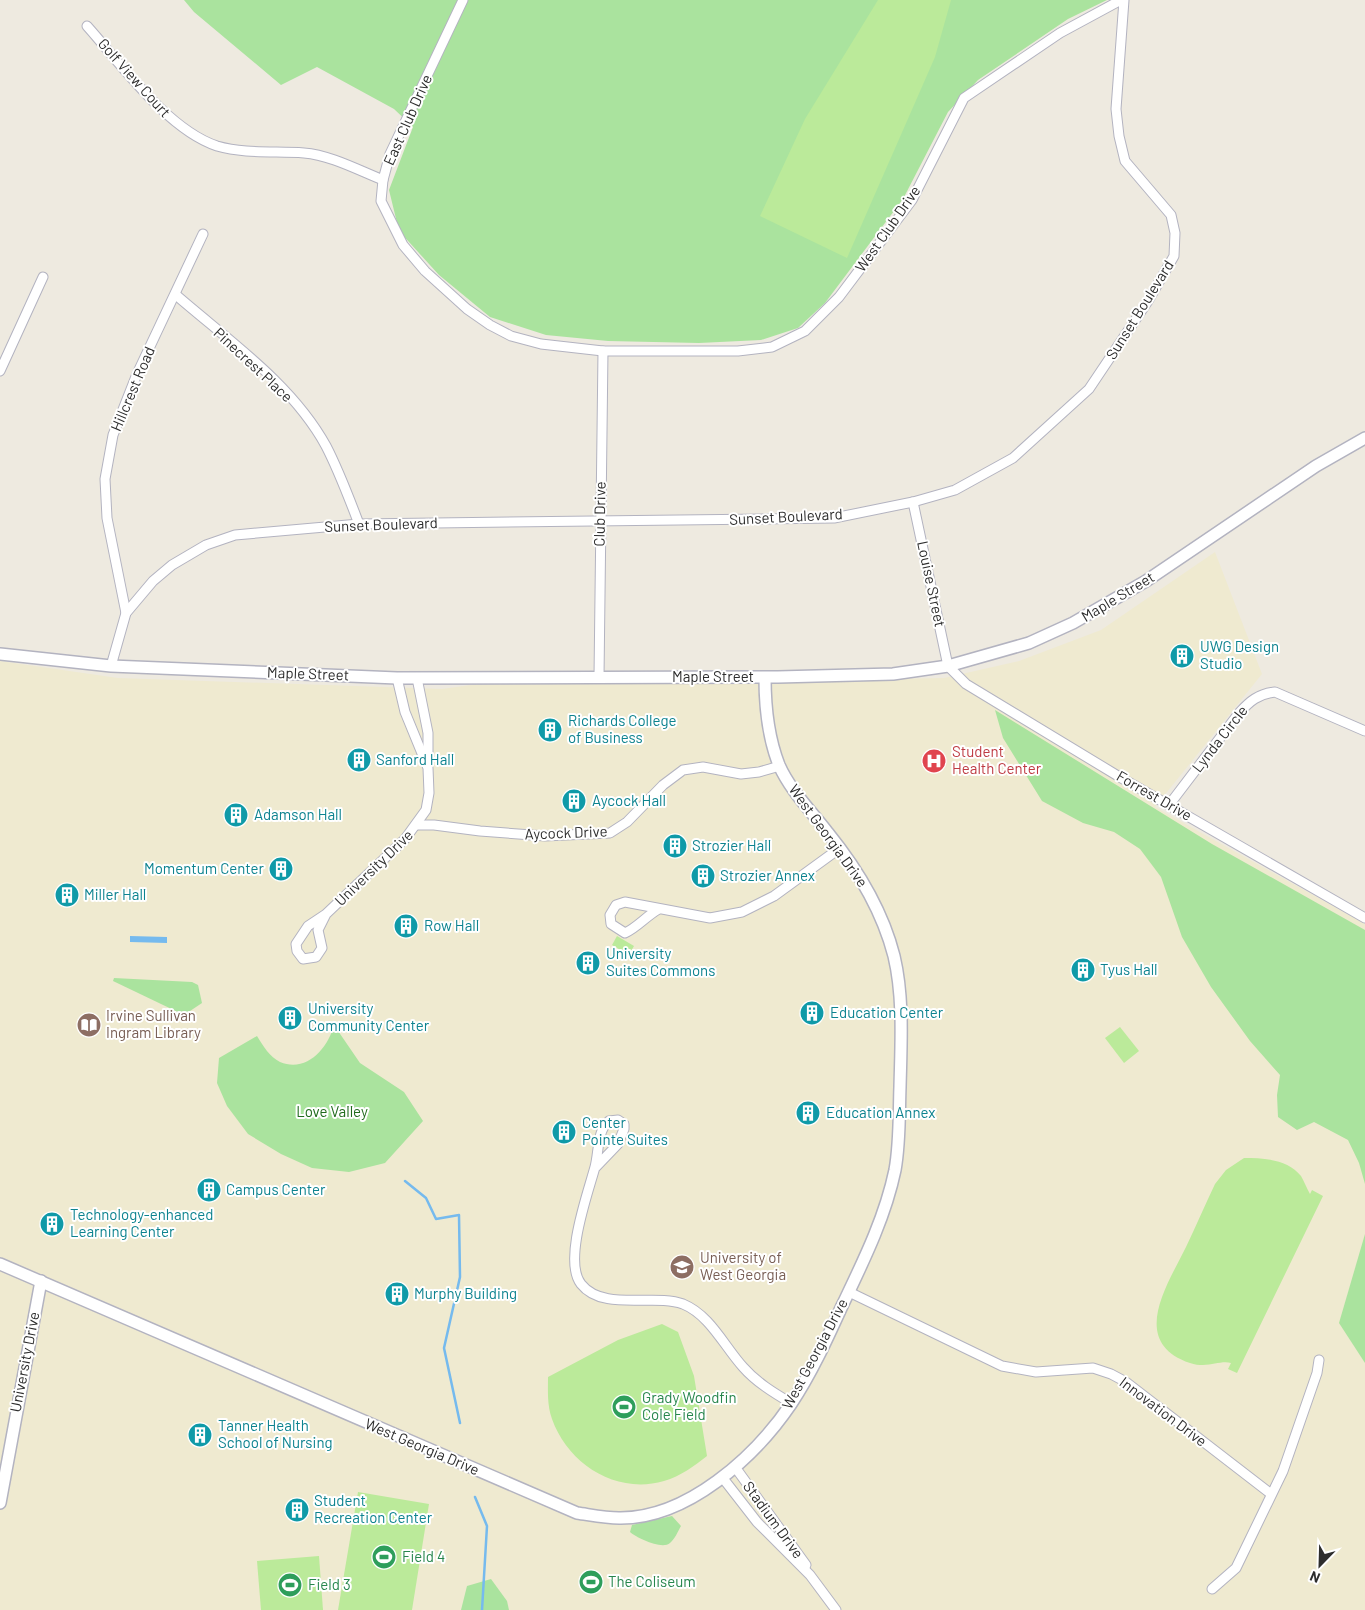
<svg xmlns="http://www.w3.org/2000/svg" width="1365" height="1610" font-family="Barlow,sans-serif">
  <style>
    .education { fill: #efead0 }
    .green { fill: #aae39e }
    .pitch { fill: #bbea9a }
    .water { fill: #75baee }
    .lines { fill: none; stroke-linecap: round; stroke-linejoin: round }
    .stream { stroke: #75baee; stroke-width: 2.5 }
    .street-casing { stroke: #b3b3c0; stroke-width: 11 }
    .secondary-casing { stroke: #b3b3c0; stroke-width: 14 }
    .street { stroke: #fff; stroke-width: 9 }
    .secondary { stroke: #fff; stroke-width: 11 }
    .labels { text-anchor: middle; stroke-width: 4; stroke-linejoin: round; paint-order: stroke }
    .street-label { font-size: 15px; fill: #2d2d2d; stroke: #fff }
    .culture-label { font-size: 15px; fill: #0d838f; stroke: #fff; text-anchor: start }
    .health-label { font-size: 15px; fill: #be3a42; stroke: #fff; text-anchor: start }
    .education-label { font-size: 15px; fill: #785e54; stroke: #fff; text-anchor: start }
    .park-label { font-size: 15px; fill: #206b1c; stroke: #fff }
    .leisure-label { font-size: 15px; fill: #27864d; stroke: #fff; text-anchor: start }
  </style>
  <rect width="100%" height="100%" fill="#eeeae0"/>
  <polygon class="education" points="1215,552 1262,674 1155,807 1365,924 1365,1610 0,1610 0,661 118,678 442,689 478,684 597,684 944,678 1019,661 1101,630"/>
  <g class="green">
    <polygon points="184,0 1107,0 1068,19 978,80 948,112 903,199 825,303 798,328 761,340 699,343 608,341 546,335 490,317 439,275 399,231 389,190 413,127 394,109 317,67 281,85 194,12"/>
    <polygon points="995,710 1212,844 1365,930 1365,1184 1359,1163 1348,1140 1314,1122 1297,1130 1278,1117 1277,1095 1280,1075 1250,1041 1211,987 1182,937 1161,877 1140,849 1114,832 1083,823 1042,801 1003,738"/>
    <polygon points="114,978 192,982 198,985 202,1003 184,1015 113,981"/>
    <path d="M334,1025L360,1063L404,1092L423,1121L385,1163L349,1172L312,1168L281,1154L248,1134L227,1106L217,1083L219,1058L257,1036C263,1046 270,1057 280,1062C307,1073 328,1048 334,1025Z"/>
    <polygon points="1365,1234 1365,1363 1339,1323"/>
    <path d="M672,1516L681,1526C678,1531 675,1539 670,1543C662,1550 637,1538 630,1532L632,1525Z"/>
    <polygon points="491,1579 507,1601 509,1610 461,1610 467,1586"/>
  </g>
  <g class="pitch">
    <polygon points="878,0 951,0 935,57 847,258 760,216 805,119"/>
    <polygon points="617,936 634,946 629,955 612,945"/>
    <polygon points="1120,1027 1139,1051 1124,1063 1105,1038"/>
    <path d="M1244,1158C1263,1158 1288,1159 1301,1176C1304,1181 1307,1189 1310,1194L1312,1190L1323,1196L1237,1373L1228,1369L1231,1363C1219,1360 1208,1369 1190,1363C1128,1342 1168,1284 1186,1247C1196,1226 1205,1205 1215,1184L1226,1170Z"/>
    <path d="M662,1324L678,1332L694,1376L707,1456C694,1466 681,1476 664,1481C616,1495 568,1464 552,1419C547,1405 548,1391 548,1377L618,1340Z"/>
    <polygon points="358,1492 429,1504 412,1610 338,1610"/>
    <polygon points="319,1556 323,1610 261,1610 257,1561"/>
  </g>
  <polygon class="water" points="130,936 167,937 167,943 130,942"/>
  <g class="lines">
    <g class="stream">
      <polyline points="405,1181 426,1198 436,1219 459,1215 460,1277 444,1348 460,1423"/>
      <polyline points="475,1497 487,1526 482,1610"/>
    </g>
    <defs>
      <g id="street">
        <polyline points="463,0 390,154 383,180 381,201 403,245 425,271 467,309 490,325 511,336 541,344 603,351 738,351 772,347 805,331 839,297 912,200 964,98 1060,33 1121,0"/>
        <path d="M87,26C121,64 168,130 217,146C245,154 274,151 304,153C330,155 358,170 383,180"/>
        <path d="M176,295C229,341 292,384 326,446C339,471 349,498 359,524"/>
        <polyline points="0,371 43,277"/>
        <polyline points="913,502 948,666 966,684 1118,776 1365,918"/>
        <polyline points="126,613 107,518 105,479 113,435 137,374 203,234"/>
        <polyline points="111,666 126,613 153,581 172,565 206,545 235,535 359,524 834,518 913,502 955,490 1013,458 1089,389 1148,301 1174,256 1175,233 1171,215 1125,161 1119,136 1116,109 1124,0"/>
        <polyline points="599,677 603,351"/>
        <polyline points="417,678 428,733 428,762"/>
        <path d="M1169,805L1239,713C1250,701 1258,694 1275,692L1365,731"/>
        <polyline points="417,825 434,825 480,831 545,836 610,833 627,822 663,785 683,770 703,767 741,774 759,772 780,766"/>
        <path d="M659,909C646,916 638,927 625,933L611,924L610,915L616,905L625,902L710,918L742,912L774,896L840,848"/>
        <polyline points="326,914 318,930 322,948 316,957 303,959 297,951 296,944 308,926 326,914 405,839 426,810 429,793 428,768 405,712 397,678"/>
        <path d="M595,1168L618,1144L624,1129V1124L618,1120L609,1121C597,1130 599,1152 595,1167C588,1193 563,1261 581,1284C603,1312 654,1293 683,1304C710,1315 724,1346 743,1367C756,1382 774,1393 791,1403"/>
        <polyline points="849,1292 1002,1366 1036,1372 1093,1368 1111,1374 1126,1382 1271,1494"/>
        <polyline points="735,1467 806,1565"/>
        <polyline points="722,1477 757,1522 810,1575 836,1610"/>
        <polyline points="1212,1589 1236,1568 1283,1471 1317,1373 1319,1360"/>
      </g>
      <g id="secondary">
        <polyline points="0,654 111,666 397,678 778,677 893,674 948,666 1029,643 1073,623 1146,581 1316,466 1365,438"/>
        <path d="M0,1264L577,1513C591,1515 605,1518 619,1518C687,1519 755,1457 791,1404C811,1374 827,1339 842,1306C863,1262 885,1218 895,1170C900,1143 899,1114 900,1087C901,1044 904,998 894,956C882,909 858,870 828,833C811,811 790,790 779,765C768,737 765,707 765,678"/>
        <polyline points="0,1503 41,1281"/>
      </g>
    </defs>
    <use href="#street" class="street-casing"/>
    <use href="#secondary" class="secondary-casing"/>
    <use href="#street" class="street"/>
    <use href="#secondary" class="secondary"/>
  </g>
  <defs>
    <symbol id="building-disc" viewBox="-11 -11 22 22"><circle r="9.5" fill="#0f9aa8" stroke="#fff"/><path d="M-4-6H4V6H1V3H-1V6H-4ZM-2.5-4.3h1.7v1.8h-1.7ZM.8-4.3h1.7v1.8H.8ZM-2.5-1h1.7V.8h-1.7ZM.8-1h1.7V.8H.8Z" fill="#fff"/></symbol>
    <symbol id="hospital-disc" viewBox="-11 -11 22 22"><circle r="9.5" fill="#e0444e" stroke="#fff"/><path d="M-5-5h3v3.5h4V-5h3V5h-3V1.5h-4V5h-3Z" fill="#fff"/></symbol>
    <symbol id="library-disc" viewBox="-11 -11 22 22"><circle r="9.5" fill="#8d6e63" stroke="#fff"/><path d="M-6-4Q-3-5.5-.7-3.5V5Q-3 3-6 4ZM6-4Q3-5.5 .7-3.5V5Q3 3 6 4Z" fill="#fff"/></symbol>
    <symbol id="university-disc" viewBox="-11 -11 22 22"><circle r="9.5" fill="#8d6e63" stroke="#fff"/><path d="M0-5L7-2L0 1L-7-2ZM-4 1L0 2.5L4 1V4Q0 6-4 4Z" fill="#fff"/></symbol>
    <symbol id="stadium-disc" viewBox="-11 -11 22 22"><circle r="9.5" fill="#2e9e5b" stroke="#fff"/><path d="M0-5a6.5 5 0 1 0 0 10a6.5 5 0 1 0 0-10ZM-3.5-1.8h7v3.6h-7Z" fill="#fff"/></symbol>
  </defs>
  <g fill-rule="evenodd">
    <use href="#building-disc" x="1168" y="642" width="28" height="28"/>
    <use href="#building-disc" x="536" y="716" width="28" height="28"/>
    <use href="#building-disc" x="345" y="746" width="28" height="28"/>
    <use href="#hospital-disc" x="920" y="747" width="28" height="28"/>
    <use href="#building-disc" x="560" y="787" width="28" height="28"/>
    <use href="#building-disc" x="222" y="801" width="28" height="28"/>
    <use href="#building-disc" x="661" y="832" width="28" height="28"/>
    <use href="#building-disc" x="267" y="855" width="28" height="28"/>
    <use href="#building-disc" x="689" y="862" width="28" height="28"/>
    <use href="#building-disc" x="53" y="881" width="28" height="28"/>
    <use href="#building-disc" x="392" y="912" width="28" height="28"/>
    <use href="#building-disc" x="574" y="949" width="28" height="28"/>
    <use href="#building-disc" x="1069" y="956" width="28" height="28"/>
    <use href="#building-disc" x="798" y="999" width="28" height="28"/>
    <use href="#building-disc" x="276" y="1004" width="28" height="28"/>
    <use href="#library-disc" x="75" y="1011" width="28" height="28"/>
    <use href="#building-disc" x="794" y="1099" width="28" height="28"/>
    <use href="#building-disc" x="550" y="1118" width="28" height="28"/>
    <use href="#building-disc" x="195" y="1176" width="28" height="28"/>
    <use href="#building-disc" x="38" y="1210" width="28" height="28"/>
    <use href="#university-disc" x="668" y="1253" width="28" height="28"/>
    <use href="#building-disc" x="383" y="1280" width="28" height="28"/>
    <use href="#stadium-disc" x="610" y="1393" width="28" height="28"/>
    <use href="#building-disc" x="186" y="1421" width="28" height="28"/>
    <use href="#building-disc" x="283" y="1496" width="28" height="28"/>
    <use href="#stadium-disc" x="370" y="1543" width="28" height="28"/>
    <use href="#stadium-disc" x="577" y="1568" width="28" height="28"/>
    <use href="#stadium-disc" x="276" y="1571" width="28" height="28"/>
  </g>
  <g class="labels">
    <g class="street-label">
      <text transform="translate(134 78) rotate(48)" y="5">Golf View Court</text>
      <text transform="translate(408 120) rotate(-66)" y="5">East Club Drive</text>
      <text transform="translate(888 229) rotate(-55)" y="5">West Club Drive</text>
      <text transform="translate(1140 310) rotate(-58)" y="5">Sunset Boulevard</text>
      <text transform="translate(253 365) rotate(43)" y="5">Pinecrest Place</text>
      <text transform="translate(133 389) rotate(-67)" y="5">Hillcrest Road</text>
      <text transform="translate(600 514) rotate(-89)" y="5">Club Drive</text>
      <text transform="translate(786 517) rotate(-3)" y="5">Sunset Boulevard</text>
      <text transform="translate(381 525) rotate(-2)" y="5">Sunset Boulevard</text>
      <text transform="translate(931 584) rotate(78)" y="5">Louise Street</text>
      <text transform="translate(1118 597) rotate(-31)" y="5">Maple Street</text>
      <text transform="translate(308 674) rotate(2)" y="5">Maple Street</text>
      <text x="713" y="682">Maple Street</text>
      <text transform="translate(1220 739) rotate(-52)" y="5">Lynda Circle</text>
      <text transform="translate(1154 796) rotate(30)" y="5">Forrest Drive</text>
      <text transform="translate(566 833) rotate(-2)" y="5">Aycock Drive</text>
      <text transform="translate(828 836) rotate(54)" y="5">West Georgia Drive</text>
      <text transform="translate(374 868) rotate(-44)" y="5">University Drive</text>
      <text transform="translate(815 1354) rotate(-62)" y="5">West Georgia Drive</text>
      <text transform="translate(25 1362) rotate(-79)" y="5">University Drive</text>
      <text transform="translate(1163 1412) rotate(37)" y="5">Innovation Drive</text>
      <text transform="translate(422 1447) rotate(23)" y="5">West Georgia Drive</text>
      <text transform="translate(773 1520) rotate(54)" y="5">Stadium Drive</text>
    </g>
    <g class="culture-label">
      <text x="1200" y="652">UWG Design<tspan x="1200" dy="17">Studio</tspan></text>
      <text x="568" y="726">Richards College<tspan x="568" dy="17">of Business</tspan></text>
      <text x="376" y="765">Sanford Hall</text>
      <text x="592" y="806">Aycock Hall</text>
      <text x="254" y="820">Adamson Hall</text>
      <text x="692" y="851">Strozier Hall</text>
      <text x="264" y="874" text-anchor="end">Momentum Center</text>
      <text x="720" y="881">Strozier Annex</text>
      <text x="84" y="900">Miller Hall</text>
      <text x="424" y="931">Row Hall</text>
      <text x="606" y="959">University<tspan x="606" dy="17">Suites Commons</tspan></text>
      <text x="1100" y="975">Tyus Hall</text>
      <text x="308" y="1014">University<tspan x="308" dy="17">Community Center</tspan></text>
      <text x="830" y="1018">Education Center</text>
      <text x="826" y="1118">Education Annex</text>
      <text x="582" y="1128">Center<tspan x="582" dy="17">Pointe Suites</tspan></text>
      <text x="226" y="1195">Campus Center</text>
      <text x="70" y="1220">Technology-enhanced<tspan x="70" dy="17">Learning Center</tspan></text>
      <text x="414" y="1299">Murphy Building</text>
      <text x="218" y="1431">Tanner Health<tspan x="218" dy="17">School of Nursing</tspan></text>
      <text x="314" y="1506">Student<tspan x="314" dy="17">Recreation Center</tspan></text>
    </g>
    <g class="health-label">
      <text x="952" y="757">Student<tspan x="952" dy="17">Health Center</tspan></text>
    </g>
    <g class="education-label">
      <text x="106" y="1021">Irvine Sullivan<tspan x="106" dy="17">Ingram Library</tspan></text>
      <text x="700" y="1263">University of<tspan x="700" dy="17">West Georgia</tspan></text>
    </g>
    <g class="park-label">
      <text x="332" y="1117">Love Valley</text>
    </g>
    <g class="leisure-label">
      <text x="642" y="1403">Grady Woodfin<tspan x="642" dy="17">Cole Field</tspan></text>
      <text x="402" y="1562">Field 4</text>
      <text x="608" y="1587">The Coliseum</text>
      <text x="308" y="1590">Field 3</text>
    </g>
  </g>
  <g transform="translate(1320 1565) rotate(203)" stroke="#ffffff" stroke-width="4" paint-order="stroke">
  <path d="M0-4L9 19L0 12L-9 19Z" fill="#2d2d2d"/>
  <text y="-8" font-size="14" font-weight="bold" text-anchor="middle" fill="#2d2d2d">N</text>
  </g>
</svg>
